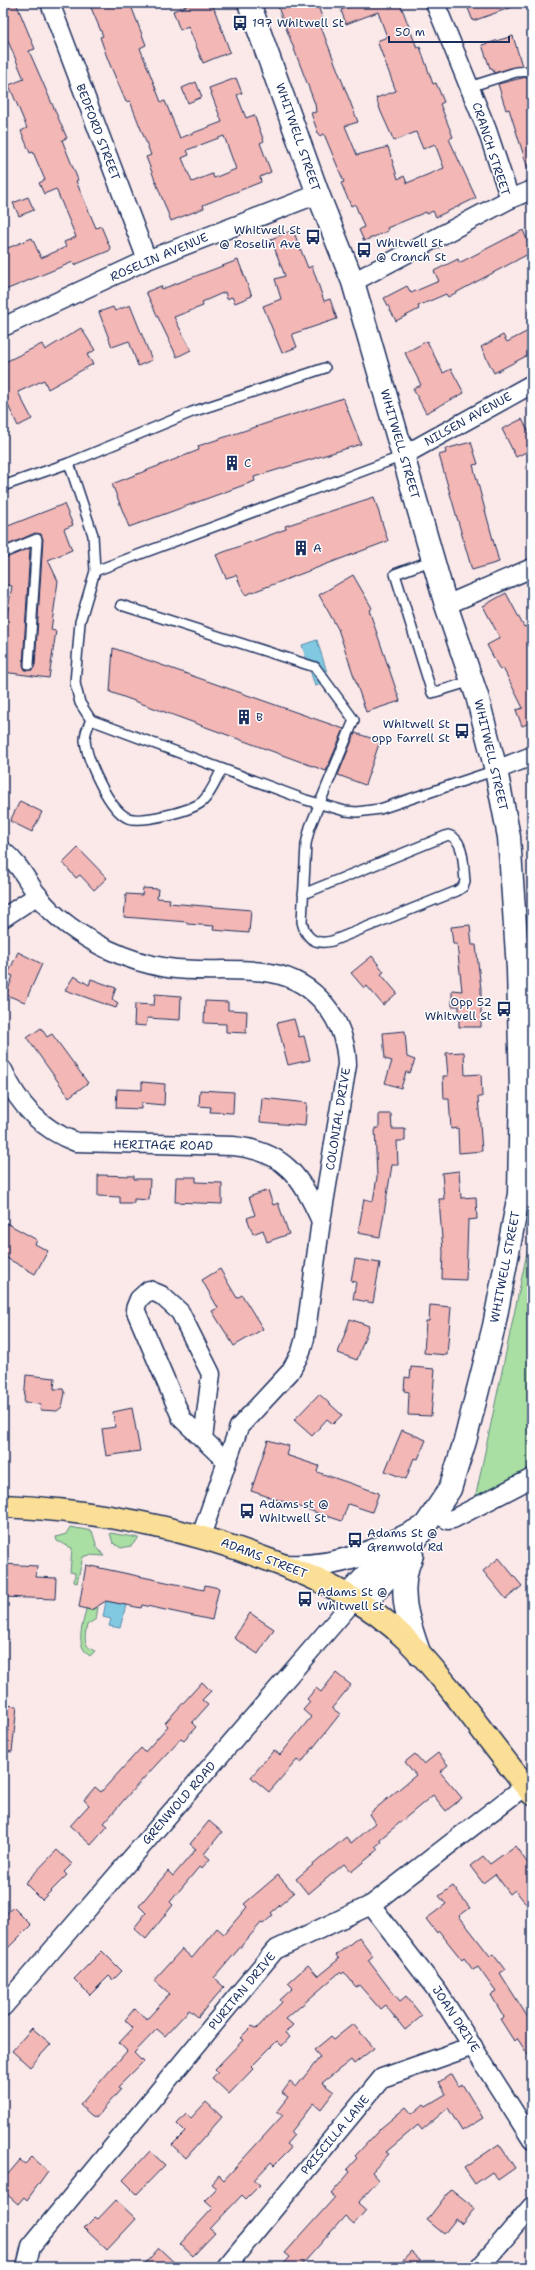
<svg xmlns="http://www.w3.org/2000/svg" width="535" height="2270" font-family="'Shantell Sans',sans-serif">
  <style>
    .green { fill: #a9dfa2; stroke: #628780 }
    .water { fill: #81c9e1; stroke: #588bad }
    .building { fill: #f3b7b5; stroke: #1b2f5e; fill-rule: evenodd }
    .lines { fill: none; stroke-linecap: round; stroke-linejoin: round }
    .service-casing { stroke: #1b2f5e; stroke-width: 12 }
    .minor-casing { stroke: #1b2f5e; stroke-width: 21 }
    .tertiary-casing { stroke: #1b2f5e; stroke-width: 25 }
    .primary-casing { stroke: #1b2f5e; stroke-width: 25 }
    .service { stroke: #fff; stroke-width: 9 }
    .minor { stroke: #fff; stroke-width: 18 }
    .tertiary { stroke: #fff; stroke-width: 22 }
    .primary { stroke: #fbdf96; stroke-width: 22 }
    .labels { text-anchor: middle; stroke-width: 3; stroke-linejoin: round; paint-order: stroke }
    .poi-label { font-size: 12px; fill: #1b2f5e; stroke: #fff; text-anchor: start }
    .street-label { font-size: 12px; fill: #1b2f5e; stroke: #fff }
  </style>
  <rect width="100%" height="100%" fill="#fbe9e9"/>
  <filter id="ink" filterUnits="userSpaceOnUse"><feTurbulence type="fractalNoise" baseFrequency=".025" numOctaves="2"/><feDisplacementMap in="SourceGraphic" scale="8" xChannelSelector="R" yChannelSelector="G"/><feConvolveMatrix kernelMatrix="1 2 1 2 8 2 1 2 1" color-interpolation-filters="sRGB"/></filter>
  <g filter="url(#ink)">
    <g class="green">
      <polygon points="532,1229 532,1468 475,1499"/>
      <polygon points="70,1527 92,1531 97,1547 104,1556 89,1555 83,1557 77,1583 74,1582 75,1573 70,1572 72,1548 57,1541 56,1537 66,1534"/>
      <polygon points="110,1533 139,1538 131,1546 121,1548 113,1543"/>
      <path d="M98,1607L96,1619L87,1625C85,1636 82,1646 95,1651L90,1656C74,1645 83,1625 86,1609L91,1610Z"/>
    </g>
    <g class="water">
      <polygon points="317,640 330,682 315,686 302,645"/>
      <polygon points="106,1601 126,1605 120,1628 109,1626 111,1619 103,1617"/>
    </g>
    <g class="building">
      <polygon points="3,3 16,3 35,49 29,51 67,138 62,140 78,180 76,181 96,228 101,226 111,250 74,265 73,262 3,291 3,250 32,238 41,258 66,247 64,242 76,237 56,189 44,194 39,183 45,180 33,152 30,153 21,131 27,128 9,85 24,79 3,29"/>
      <path d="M89,3H130L146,45L140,48L161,102L165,101L180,138L222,122L209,88L236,78L242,93L237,95L246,118L254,115L264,141L260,143L271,172L260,177L261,182L203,205L204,208L171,221L146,157L151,155L130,101L126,102L108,60L100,37L103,36ZM224,136L236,169L214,178L212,174L192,182L182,158L189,155L187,150Z"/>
      <polygon points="194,3 212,3 230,52 203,63 188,26 180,30 173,11"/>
      <polygon points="289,3 317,3 323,20 319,22 358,122 345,126 357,155 388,147 398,179 404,176 407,183 444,168 435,144 423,149 416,132 394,141 381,112 376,98 396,91 377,41 387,37 378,12 346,24 341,10 361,3 400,3 417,48 420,47 433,84 436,83 444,102 440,104 453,137 449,139 476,198 436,217 433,211 427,214 426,212 387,228 388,231 364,241 359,230 364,227 355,204 351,206 341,183 344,182 324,134 319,136 311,113 316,112 315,104 278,7"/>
      <polygon points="466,3 517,3 518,5 473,21"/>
      <polygon points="513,36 522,66 494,73 492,68 490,68 482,45"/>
      <polygon points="526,77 532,77 532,171 529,172 509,109 506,110 498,84"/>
      <polygon points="196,82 202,97 188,103 182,88"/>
      <polygon points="28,197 34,210 19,216 13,203"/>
      <polygon points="293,230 308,268 312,266 324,301 330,299 337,319 292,334 297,347 282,353 263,306 281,299 275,279 285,276 271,239"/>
      <polygon points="523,230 532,252 448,297 446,294 418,306 419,309 396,321 384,298 407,286 411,293 439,281 434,271 458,259 459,263"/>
      <polygon points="238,260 252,296 235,303 232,297 227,299 225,292 202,302 203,306 174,317 191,350 177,357 146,292 161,286 162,289"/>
      <polygon points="130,305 152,360 138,366 129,341 112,347 99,312 113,307 115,311"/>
      <polygon points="81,328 95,350 87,355 93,364 48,389 44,380 18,392 32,419 18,426 3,395 3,363 42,344 45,350"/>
      <polygon points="532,329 532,353 494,373 481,347 503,335 507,342"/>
      <polygon points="427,341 443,373 451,369 464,393 426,413 413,389 421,385 405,353"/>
      <polygon points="343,398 361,444 254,477 255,481 129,527 112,484 199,450 198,446"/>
      <polygon points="522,419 532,438 532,449 516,457 502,429"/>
      <polygon points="471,442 478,464 473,465 499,562 472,570 439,455 446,453 445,449"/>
      <polygon points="374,497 388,541 245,595 236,575 226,578 216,555 286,529 285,526"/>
      <polygon points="64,504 73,525 64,529 72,550 48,560 58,581 51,630 56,631 49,678 3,672 3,626 5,626 12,586 3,584 3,559 30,548 23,665 25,670 31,670 35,665 43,539 41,534 35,533 3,547 3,528"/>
      <polygon points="353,575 372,608 369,610 400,701 366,712 338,629 319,595"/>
      <polygon points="506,593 524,627 532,624 532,726 530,723 522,726 516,710 523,708 503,668 500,670 487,645 500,638 483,606"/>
      <polygon points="113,648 344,729 326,771 110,692"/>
      <polygon points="355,733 380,741 365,785 338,775"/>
      <polygon points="20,801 42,812 32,832 10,821"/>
      <polygon points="78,848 107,878 94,890 80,875 76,878 63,863"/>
      <polygon points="143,888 158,889 157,898 170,899 169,903 251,910 249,933 213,930 214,926 187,924 187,922 124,917 126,894 142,895"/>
      <polygon points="470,925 472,945 476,945 481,989 481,1027 459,1027 459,1006 452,1006 452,990 462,991 457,944 453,944 451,927"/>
      <polygon points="18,952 42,964 25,1002 6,995 13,976 8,974"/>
      <polygon points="372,956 384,972 381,974 397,993 383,1005 367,986 364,988 351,973"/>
      <polygon points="74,976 89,985 91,979 116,988 112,999 118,1003 116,1008 65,990"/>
      <polygon points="155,994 181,996 180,1020 147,1018 146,1026 134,1025 135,1004 154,1005"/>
      <polygon points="205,1001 228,1002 228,1010 247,1011 246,1033 226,1032 226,1024 204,1023"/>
      <polygon points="294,1019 299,1037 304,1036 310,1060 288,1065 277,1023"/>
      <polygon points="41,1028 47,1037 52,1034 88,1083 69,1097 27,1038"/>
      <polygon points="405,1031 407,1057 415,1060 410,1073 406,1072 401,1088 385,1083 392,1061 385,1059 383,1033"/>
      <polygon points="464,1052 465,1075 481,1074 482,1097 478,1097 482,1151 459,1153 458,1128 451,1129 449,1099 444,1099 443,1076 448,1076 446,1053"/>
      <polygon points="142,1082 165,1084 164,1105 141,1103 141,1109 116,1108 117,1089 142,1090"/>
      <polygon points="200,1090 234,1092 233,1113 210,1112 211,1107 199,1106"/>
      <polygon points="262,1098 307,1103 305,1126 260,1122"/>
      <polygon points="379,1114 391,1114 392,1129 405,1129 405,1141 397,1141 398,1165 392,1165 380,1237 358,1233 364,1199 373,1201 377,1177 375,1128 379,1128"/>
      <polygon points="459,1171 461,1198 476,1197 477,1219 468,1220 466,1280 442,1279 443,1252 439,1199 444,1199 442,1173"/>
      <polygon points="98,1175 134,1176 134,1179 150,1179 149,1200 134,1199 134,1203 120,1203 120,1197 98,1196"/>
      <polygon points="176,1177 196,1177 196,1182 222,1183 222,1204 175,1202"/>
      <polygon points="268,1190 273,1205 278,1203 289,1234 267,1242 263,1230 253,1234 247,1218 255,1215 249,1197"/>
      <polygon points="3,1221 37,1240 35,1244 48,1251 35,1274 3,1256"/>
      <polygon points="355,1259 380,1263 373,1303 353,1299 356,1282 351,1281"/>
      <polygon points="220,1269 237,1298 242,1295 263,1329 234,1346 212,1311 218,1308 202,1280"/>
      <polygon points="430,1305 451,1307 447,1355 424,1353 426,1321 429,1321"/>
      <polygon points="350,1319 369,1326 357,1360 338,1353"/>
      <polygon points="411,1367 435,1369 431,1416 408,1415 409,1392 404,1391 405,1377 410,1378"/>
      <polygon points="26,1375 55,1378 54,1389 63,1389 65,1393 62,1407 57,1411 40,1410 41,1404 24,1403"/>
      <polygon points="319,1394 342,1415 333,1424 327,1419 312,1436 294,1420"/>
      <polygon points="132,1408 140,1451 106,1456 102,1429 115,1427 113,1412"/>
      <polygon points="402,1430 426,1440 418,1459 414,1458 406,1479 385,1471"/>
      <polygon points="268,1440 289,1446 286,1455 319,1466 317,1472 379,1493 372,1512 348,1504 342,1521 251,1491"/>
      <polygon points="499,1558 522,1586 506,1599 483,1571"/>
      <polygon points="3,1564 37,1566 36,1577 56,1578 55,1599 3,1597"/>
      <polygon points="86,1565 204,1590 205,1585 219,1588 212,1620 142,1605 141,1608 106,1601 91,1610 79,1607"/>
      <polygon points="250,1613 274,1629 258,1654 234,1638"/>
      <polygon points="336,1673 351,1685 332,1708 340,1714 301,1763 297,1760 269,1792 251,1777 274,1750 280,1755 311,1717 303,1710 310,1702 307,1699 316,1688 321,1692"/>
      <polygon points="202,1682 211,1691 202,1700 208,1705 192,1723 196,1727 184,1740 181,1738 130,1793 104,1823 108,1826 91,1845 70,1826 89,1805 84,1800 95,1787 101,1792 141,1748 145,1752 168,1726 165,1723"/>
      <polygon points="3,1705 17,1706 12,1752 3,1751"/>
      <polygon points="438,1753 448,1765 440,1772 462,1798 446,1811 433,1795 379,1840 381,1842 375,1847 378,1850 351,1872 344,1864 308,1894 296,1879 346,1837 351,1843 375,1823 369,1814 416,1775 405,1762 415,1754 424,1764"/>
      <polygon points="209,1821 222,1832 204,1854 210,1859 201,1869 199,1867 170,1902 173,1905 146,1939 134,1928 146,1913 139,1906 168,1871 173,1876 196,1849 190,1844"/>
      <polygon points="515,1846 532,1869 532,1911 515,1890 510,1894 495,1874 483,1883 470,1866 483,1856 490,1864"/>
      <polygon points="57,1850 72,1864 64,1872 67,1875 42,1900 25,1883"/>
      <polygon points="278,1875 294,1893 271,1913 273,1915 263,1924 261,1923 214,1978 224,1987 198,2017 189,2010 165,2036 157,2029 134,2053 143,2062 118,2087 121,2089 96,2118 91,2115 80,2105 127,2051 119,2043 133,2028 125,2020 134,2009 147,2019 170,1994 154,1980 182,1949 192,1958 217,1928 224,1934 247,1907 244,1904"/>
      <polygon points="453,1886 470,1908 459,1916 490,1956 493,1954 505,1970 500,1973 532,2024 532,2061 517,2038 514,2041 500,2019 504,2017 491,1995 496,1992 478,1967 473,1970 464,1958 462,1960 439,1931 437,1933 426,1919 446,1904 439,1896"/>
      <polygon points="13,1907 31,1925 3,1953 3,1917"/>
      <polygon points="359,1937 373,1956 368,1960 389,1988 400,2001 406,1996 422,2016 405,2030 385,2005 380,2009 359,1985 356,1987 344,1972 342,1974 340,1972 286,2019 293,2025 285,2033 290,2037 282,2046 277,2041 251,2067 253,2069 229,2094 212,2078 218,2072 215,2069 243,2040 240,2038 252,2026 256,2029 282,2002 280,2000 293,1988 288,1983 308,1965 318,1976 339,1959 336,1955"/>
      <polygon points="102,1951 122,1971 113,1980 109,1976 90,1995 74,1979"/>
      <polygon points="353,2024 374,2048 354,2064 351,2060 322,2083 334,2092 321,2109 314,2103 291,2132 294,2135 286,2144 291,2148 274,2165 271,2162 254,2180 260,2185 246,2199 242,2195 210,2229 215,2233 193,2256 180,2244 213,2208 205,2201 217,2189 211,2184 219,2175 224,2180 283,2115 277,2111 288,2097 282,2093 290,2082 296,2087 320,2057 314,2050 330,2037 333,2040"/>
      <polygon points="32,2028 51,2044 30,2067 12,2051"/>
      <polygon points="451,2074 458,2086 462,2084 483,2118 462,2131 448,2108 422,2130 418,2125 386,2152 389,2154 372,2172 379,2180 358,2203 366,2210 354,2224 345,2216 300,2267 281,2267 290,2257 285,2253 335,2197 331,2194 350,2172 347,2169 357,2158 355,2156 381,2128 406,2107 412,2114 424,2104 426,2106 446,2094 439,2082"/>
      <polygon points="206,2102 222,2117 186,2158 172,2145 185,2132 177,2124 186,2114 191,2118"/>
      <polygon points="499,2144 515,2168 498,2180 492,2172 475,2184 464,2168"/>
      <polygon points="150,2151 165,2165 137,2194 123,2180"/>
      <polygon points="32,2157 48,2171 27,2200 24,2197 18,2204 3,2191 3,2180 20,2160 25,2164"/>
      <polygon points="451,2189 475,2208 462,2224 456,2219 444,2234 427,2220"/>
      <polygon points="116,2200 136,2219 107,2250 84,2228 95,2217 98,2219"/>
      <polygon points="159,2248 179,2267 142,2267"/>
      <polygon points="411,2252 427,2267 397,2267"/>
    </g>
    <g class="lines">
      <defs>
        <g id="service">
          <polyline points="469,87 516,72 532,71"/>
          <polyline points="325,368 192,412 69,463 93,535 95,571 80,622 75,683 80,703 91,720 306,800 345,811 357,812 380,809 496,770"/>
          <polyline points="3,486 69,463"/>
          <polyline points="3,553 37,539 29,665"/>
          <polyline points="433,560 395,574 432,693 472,681"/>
          <polyline points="95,571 403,456"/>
          <path d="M121,605L315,667L354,720L310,827L306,844L302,922C306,939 315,945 332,941L457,891L463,887L465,881C463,866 465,839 448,835L303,894"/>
          <path d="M91,720C88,726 85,733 85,740C87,760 109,810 128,818C142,823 192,811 203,801C212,792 216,780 222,769"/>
        </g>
        <g id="minor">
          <polyline points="50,3 147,260"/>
          <polyline points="510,199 532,190"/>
          <polyline points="353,282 510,199 487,130 435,3"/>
          <polyline points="3,327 147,260 318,194"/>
          <polyline points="404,455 532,384"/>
          <polyline points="446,605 532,568"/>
          <polyline points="496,770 532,756"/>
          <path d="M3,851C21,866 25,878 38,896C54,918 83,937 107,949C126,958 147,965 168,968C202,973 237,967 271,973C316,981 346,1020 347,1065L321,1221L305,1338L301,1352L290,1372L239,1427L201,1536"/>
          <polyline points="3,918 38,895"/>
          <path d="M3,1070C18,1104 40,1129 76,1142L233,1146C285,1151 301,1177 321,1221"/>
          <polyline points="203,1439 211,1374 180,1312 161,1295 149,1290 139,1299 135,1309 182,1419 227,1462"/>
          <polyline points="435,1513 448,1520 453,1519 532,1478"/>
          <polyline points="371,1905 438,1992 532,2140"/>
          <polyline points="3,2007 355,1599"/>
          <polyline points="26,2267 31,2246 275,1950 371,1905 525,1786"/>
          <polyline points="226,2267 382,2078 473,2046"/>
          <polyline points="480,2267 532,2206"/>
        </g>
        <g id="tertiary">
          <polyline points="249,3 318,194 353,282 446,605 477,696 496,770 509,837 518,969 521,1089 519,1194 494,1326 465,1441 450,1489 398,1566 363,1605"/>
          <path d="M412,1555C396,1591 408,1620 420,1655"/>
          <path d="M286,1566C336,1569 380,1550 423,1527"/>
          <polyline points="348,1595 385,1557 396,1548"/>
        </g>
        <path id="primary" d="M3,1506C96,1510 183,1527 269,1560C321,1579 369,1602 408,1641C454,1688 490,1744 532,1794"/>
      </defs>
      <use href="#service" class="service-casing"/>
      <use href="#minor" class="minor-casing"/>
      <use href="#tertiary" class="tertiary-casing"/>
      <use href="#primary" class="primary-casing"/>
      <use href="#service" class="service"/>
      <use href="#minor" class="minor"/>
      <use href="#tertiary" class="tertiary"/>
      <use href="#primary" class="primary"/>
    </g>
  </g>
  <defs>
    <symbol id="bus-bare" viewBox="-9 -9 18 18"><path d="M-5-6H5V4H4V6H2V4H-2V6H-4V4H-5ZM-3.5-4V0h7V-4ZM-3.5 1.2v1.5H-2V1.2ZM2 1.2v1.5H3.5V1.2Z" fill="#1b2f5e" stroke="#fff" stroke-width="2.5" paint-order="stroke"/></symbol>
    <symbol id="building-bare" viewBox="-9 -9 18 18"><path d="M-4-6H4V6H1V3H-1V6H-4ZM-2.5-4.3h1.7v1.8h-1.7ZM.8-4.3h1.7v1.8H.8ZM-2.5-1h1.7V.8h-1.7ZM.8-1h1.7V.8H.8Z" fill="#1b2f5e" stroke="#fff" stroke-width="2.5" paint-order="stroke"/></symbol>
  </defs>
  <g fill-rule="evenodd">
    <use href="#bus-bare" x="229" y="12" width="22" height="22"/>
    <use href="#bus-bare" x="302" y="226" width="22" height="22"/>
    <use href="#bus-bare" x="353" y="239" width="22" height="22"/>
    <use href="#building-bare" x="221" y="452" width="22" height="22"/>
    <use href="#building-bare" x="290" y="537" width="22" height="22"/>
    <use href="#building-bare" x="233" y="706" width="22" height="22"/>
    <use href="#bus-bare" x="451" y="720" width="22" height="22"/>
    <use href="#bus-bare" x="493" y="998" width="22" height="22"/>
    <use href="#bus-bare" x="236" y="1500" width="22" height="22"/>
    <use href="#bus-bare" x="344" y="1529" width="22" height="22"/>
    <use href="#bus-bare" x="294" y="1588" width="22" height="22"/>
  </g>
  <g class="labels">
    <g class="poi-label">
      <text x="252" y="27">197 Whitwell St</text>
      <text x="301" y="234" text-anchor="end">Whitwell St<tspan x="301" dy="14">@ Roselin Ave</tspan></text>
      <text x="376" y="247">Whitwell St<tspan x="376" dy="14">@ Cranch St</tspan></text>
      <text x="244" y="467">C</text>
      <text x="313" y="552">A</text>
      <text x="256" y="721">B</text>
      <text x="450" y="728" text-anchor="end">Whitwell St<tspan x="450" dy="14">opp Farrell St</tspan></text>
      <text x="492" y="1006" text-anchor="end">Opp 52<tspan x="492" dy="14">Whitwell St</tspan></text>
      <text x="259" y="1508">Adams st @<tspan x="259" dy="14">Whitwell St</tspan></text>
      <text x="367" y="1537">Adams St @<tspan x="367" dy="14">Grenwold Rd</tspan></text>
      <text x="317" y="1596">Adams St @<tspan x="317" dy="14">Whitwell St</tspan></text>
    </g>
    <g class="street-label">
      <text transform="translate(98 132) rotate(69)" y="4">BEDFORD STREET</text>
      <text transform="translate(298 137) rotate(71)" y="4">WHITWELL STREET</text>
      <text transform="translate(491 149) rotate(72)" y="4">CRANCH STREET</text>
      <text transform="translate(159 257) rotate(-23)" y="4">ROSELIN AVENUE</text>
      <text transform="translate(468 419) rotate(-29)" y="4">NILSEN AVENUE</text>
      <text transform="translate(400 444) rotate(74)" y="4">WHITWELL STREET</text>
      <text transform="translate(491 755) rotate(77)" y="4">WHITWELL STREET</text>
      <text transform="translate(338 1119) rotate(-81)" y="4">COLONIAL DRIVE</text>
      <text transform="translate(163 1145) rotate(1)" y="4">HERITAGE ROAD</text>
      <text transform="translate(505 1267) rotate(-79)" y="4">WHITWELL STREET</text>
      <text transform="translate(264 1558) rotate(21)" y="4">ADAMS STREET</text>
      <text transform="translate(179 1803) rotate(-49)" y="4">GRENWOLD ROAD</text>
      <text transform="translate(242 1991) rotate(-50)" y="4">PURITAN DRIVE</text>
      <text transform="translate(456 2019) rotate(57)" y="4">JOAN DRIVE</text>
      <text transform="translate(335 2135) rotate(-50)" y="4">PRISCILLA LANE</text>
    </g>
  </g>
  <rect width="535" height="2270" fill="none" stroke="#fff" stroke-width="16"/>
  <rect x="8" y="8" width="519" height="2254" fill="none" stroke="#1b2f5e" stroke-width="1.5" filter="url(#ink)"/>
  <path d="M389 36v6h120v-6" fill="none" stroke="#1b2f5e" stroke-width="2"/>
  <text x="395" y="36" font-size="12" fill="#1b2f5e" stroke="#ffffff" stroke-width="3" paint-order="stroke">50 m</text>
</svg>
